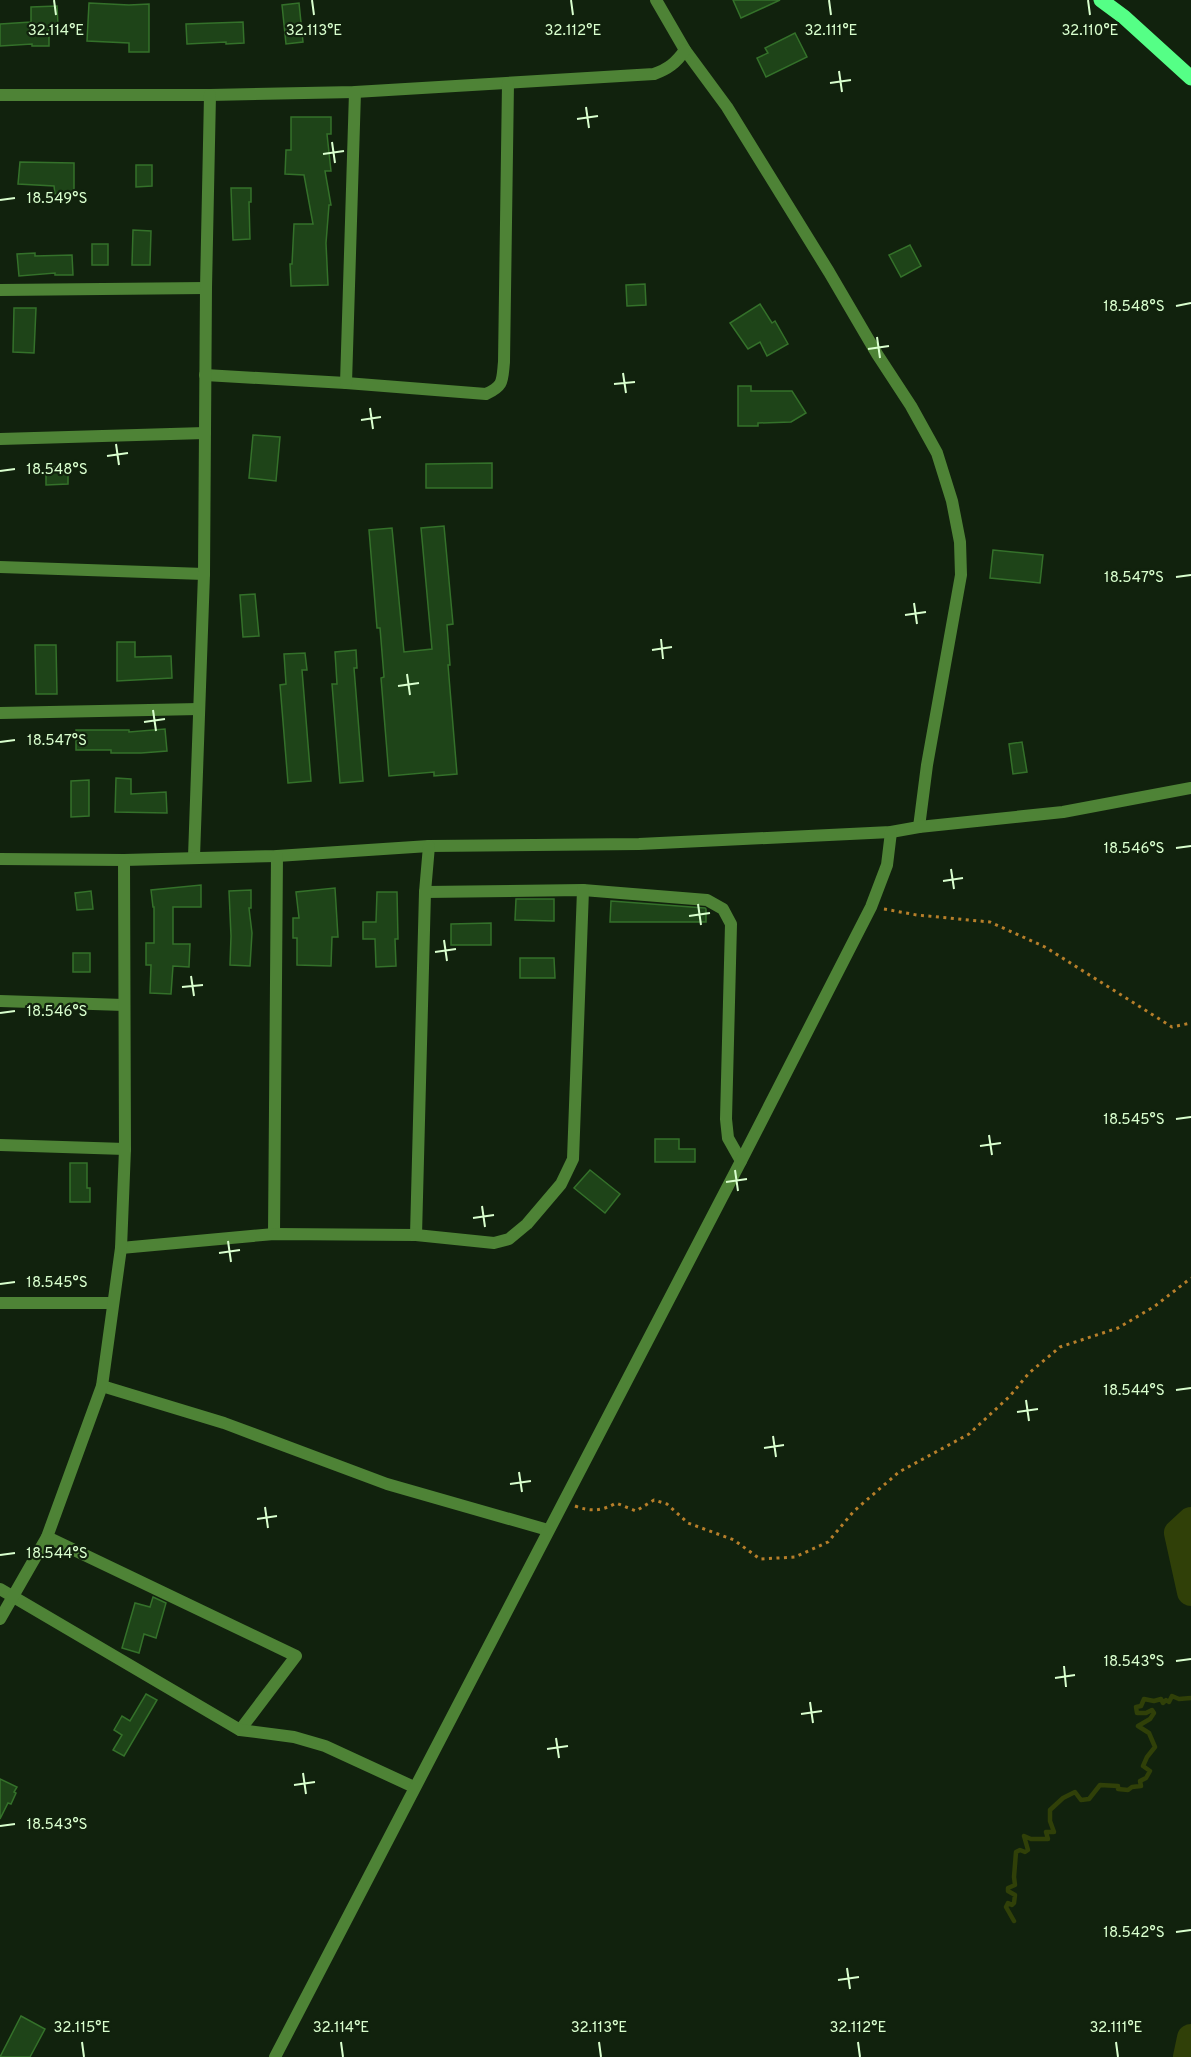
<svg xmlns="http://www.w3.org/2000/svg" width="1191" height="2057" font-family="Overpass,sans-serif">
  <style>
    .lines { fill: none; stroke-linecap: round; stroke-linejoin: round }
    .stream { stroke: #304008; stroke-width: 4.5 }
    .river { stroke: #304008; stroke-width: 28 }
    .building { fill: #1e4418; stroke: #34712a; stroke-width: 1.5 }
    .path { stroke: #b77f2a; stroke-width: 3; stroke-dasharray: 3 4.5; stroke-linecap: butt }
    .minor { stroke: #4e8336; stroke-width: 12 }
    .primary { stroke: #55ff86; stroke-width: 15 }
    .ticks { fill: none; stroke: #d9ffce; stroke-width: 2 }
    .ticks-label { font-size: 15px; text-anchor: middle; fill: #d9ffce; stroke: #11220d; stroke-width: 4.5; stroke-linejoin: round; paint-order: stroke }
  </style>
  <rect width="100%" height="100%" fill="#11220d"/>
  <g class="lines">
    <polyline class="stream" points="1014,1921 1006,1907 1008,1903 1012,1905 1014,1903 1015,1895 1008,1891 1008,1888 1015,1885 1014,1877 1016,1852 1020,1850 1025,1852 1028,1850 1024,1836 1031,1839 1048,1839 1046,1832 1054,1832 1050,1821 1050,1810 1063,1798 1075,1792 1081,1800 1089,1799 1100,1785 1118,1786 1118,1789 1128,1790 1132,1787 1141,1786 1140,1781 1146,1778 1150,1771 1143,1766 1147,1757 1155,1747 1149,1733 1138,1726 1150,1719 1154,1713 1152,1710 1146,1713 1137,1713 1136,1707 1141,1706 1144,1699 1154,1701 1161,1699 1163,1703 1166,1700 1169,1702 1172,1696 1179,1699 1191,1698"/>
    <g class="river">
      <polyline points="1191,1521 1178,1533 1191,1592"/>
      <polyline points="1187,2057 1191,2038"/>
    </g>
  </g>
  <g class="building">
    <polygon points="733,0 780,0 741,18"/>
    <polygon points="89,3 129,5 149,4 149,52 129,52 129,43 87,41"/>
    <polygon points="299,3 303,42 286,44 282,5"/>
    <polygon points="57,6 58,25 49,25 49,46 32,46 32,44 0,46 0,24 31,22 31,7"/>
    <polygon points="243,22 244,43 226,44 226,42 187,44 186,24"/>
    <polygon points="795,33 807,57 766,77 757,58 768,53 765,48"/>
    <polygon points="291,117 331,117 331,134 327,134 331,171 325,171 331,205 329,205 326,243 328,285 291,286 290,264 292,264 294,224 313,224 304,175 285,174 286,150 291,150"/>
    <polygon points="20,162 74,163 74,194 55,194 54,186 18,184"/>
    <polygon points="136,165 152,165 152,186 136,187"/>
    <polygon points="231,188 251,188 251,202 249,202 250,239 233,240"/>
    <polygon points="133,230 151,231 150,265 132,265"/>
    <rect x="92" y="244" width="16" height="21"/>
    <polygon points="910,245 921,266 901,277 889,255"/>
    <polygon points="35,253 35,256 72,255 73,275 55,275 55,273 19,276 17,254"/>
    <polygon points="645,284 646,305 627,306 626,285"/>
    <polygon points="760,304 772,323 775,321 788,344 767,356 760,342 748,349 730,323"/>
    <polygon points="14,308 36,308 34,353 13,352"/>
    <polygon points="738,386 751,386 751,391 792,391 806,413 791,422 758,423 758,426 738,426"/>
    <polygon points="253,435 280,437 276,481 249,478"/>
    <polygon points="492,463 492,488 426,488 426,464"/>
    <polygon points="68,466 68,484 46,485 46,467"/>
    <polygon points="444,526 453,624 447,625 450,665 448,665 457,774 434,776 434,772 389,776 381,678 384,677 380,628 377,628 369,530 392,528 404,652 432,649 421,528"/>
    <polygon points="993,550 1043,555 1040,583 990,578"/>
    <polygon points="255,594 259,636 243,637 240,595"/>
    <polygon points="117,642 135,642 135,657 171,656 172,678 117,681"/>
    <polygon points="35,645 56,645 57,694 36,694"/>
    <polygon points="356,650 357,668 354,668 363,781 340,783 332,684 337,684 335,652"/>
    <polygon points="305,653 307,670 302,670 311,781 288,783 280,685 286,684 284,654"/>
    <polygon points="165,729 167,751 141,753 111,753 111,750 76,750 76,730 129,730 129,732"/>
    <polygon points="1022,742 1027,772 1013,774 1009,744"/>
    <polygon points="116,778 131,779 131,794 166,792 167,813 115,812"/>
    <polygon points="89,780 89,816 71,817 71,781"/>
    <polygon points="201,885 201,907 173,907 173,944 190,944 189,967 173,966 171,994 150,993 151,965 146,965 146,943 154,943 154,907 153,907 151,890"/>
    <polygon points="335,888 338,937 332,937 331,966 297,965 297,938 293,938 293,918 299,918 296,892"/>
    <polygon points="251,890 251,908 249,908 252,933 250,966 230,965 231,936 229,891"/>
    <polygon points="91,891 93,909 77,910 75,893"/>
    <polygon points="377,892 397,892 398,939 395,939 396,966 376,967 375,939 363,939 363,922 376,922"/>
    <polygon points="516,899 554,899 554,921 515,920"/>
    <polygon points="611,901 705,908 706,909 706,922 610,922"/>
    <polygon points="491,923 491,945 451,945 451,924"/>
    <rect x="73" y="953" width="17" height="19"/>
    <polygon points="520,958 554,958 555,978 520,978"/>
    <polygon points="655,1139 679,1139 679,1149 695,1149 695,1162 655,1162"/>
    <polygon points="70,1163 87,1163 87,1188 90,1188 90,1202 70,1202"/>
    <polygon points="590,1170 620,1194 605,1213 574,1188"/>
    <polygon points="153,1597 166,1603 156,1638 144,1634 139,1653 122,1648 135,1603 150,1607"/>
    <polygon points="146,1694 157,1700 124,1756 113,1750 122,1735 114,1730 122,1716 130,1721"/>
    <polygon points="0,1779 17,1787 14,1792 16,1793 11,1804 8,1803 0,1819"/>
    <polygon points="21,2016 45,2029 30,2057 0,2057"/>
  </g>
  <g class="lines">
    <g class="path">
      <polyline points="884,909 917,915 990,922 1045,947 1172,1027 1191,1023"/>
      <path d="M575,1506C591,1512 602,1511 616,1503L636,1511L654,1500L667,1504L688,1523L734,1540L760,1559L795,1557L828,1542L854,1511L899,1472L969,1434L1010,1396L1029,1373L1060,1347L1118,1328L1155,1306L1191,1278"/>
    </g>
    <g class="minor">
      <polyline points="656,0 685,50 727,107 829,272 877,354 911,406 937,453 952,501 960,542 961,575 927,765 919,827"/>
      <path d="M0,95H210L355,92L654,74C668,69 676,63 685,50"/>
      <polyline points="0,290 206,288"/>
      <path d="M205,375L346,383L486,394C504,386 502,381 504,362L508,83"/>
      <polyline points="346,383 355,92"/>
      <polyline points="0,439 205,433"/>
      <polyline points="0,567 204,574"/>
      <polyline points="0,713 199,709"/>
      <polyline points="194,857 204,574 206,288 210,95"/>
      <polyline points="0,859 124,860 277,856 429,846 639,844 891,832 919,827 1063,812 1191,788"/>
      <polyline points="425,892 583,890 707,900 723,909 731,924 726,1119 728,1138 741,1161"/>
      <polyline points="0,1001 124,1005"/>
      <polyline points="0,1145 125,1149"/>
      <polyline points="274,1234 277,856"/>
      <polyline points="416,1235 425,892 429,846"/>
      <polyline points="121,1248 274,1234 416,1235 494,1243 509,1239 527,1224 561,1184 573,1159 583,890"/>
      <polyline points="0,1303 113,1303"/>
      <polyline points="102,1386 224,1423 387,1484 548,1530"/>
      <polyline points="47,1537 296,1656 240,1730"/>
      <polyline points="0,1589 240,1730 294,1737 325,1746 414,1787"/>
      <polyline points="0,1619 47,1537 102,1386 121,1248 125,1149 124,860"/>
      <polyline points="275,2057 741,1161 871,907 887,865 891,832"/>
    </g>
    <polyline class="primary" points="1101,0 1124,17 1191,78"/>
  </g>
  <path class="ticks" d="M54,0L56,15M312,0L314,15M571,0L573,15M829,0L831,15M1088,0L1090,15M839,71L842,92M830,83L851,80M586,107L589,128M577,119L598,116M332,142L335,163M323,154L344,151M0,200L15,198M1176,306L1191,303M877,337L880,358M868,349L889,346M623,373L626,393M614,384L635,382M370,408L373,429M361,420L381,417M116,444L119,465M107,456L128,453M0,471L15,469M1176,577L1191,575M914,603L917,624M905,615L926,612M661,639L663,659M652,650L672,647M407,674L410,695M398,686L419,683M153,710L156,731M144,722L165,719M0,742L15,740M1176,848L1191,846M951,869L954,889M943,881L963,878M698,904L701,925M689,916L710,913M444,940L447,961M435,952L456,949M191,976L194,996M182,987L203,985M0,1013L15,1011M1176,1119L1191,1117M989,1135L992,1155M980,1146L1001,1143M735,1170L738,1191M726,1182L747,1179M482,1206L485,1227M473,1218L494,1215M228,1241L231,1262M219,1253L240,1250M0,1284L15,1282M1176,1390L1191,1388M1026,1400L1029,1421M1017,1412L1038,1409M773,1436L776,1457M764,1448L784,1445M519,1472L522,1492M510,1484L531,1481M265,1507L268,1528M257,1519L277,1516M0,1555L15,1553M1176,1661L1191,1659M1064,1666L1066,1687M1055,1678L1075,1675M810,1702L813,1723M801,1714L822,1711M556,1738L559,1758M547,1749L568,1746M303,1773L306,1794M294,1785L315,1782M0,1826L15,1824M1176,1932L1191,1930M847,1968L850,1989M838,1980L859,1977M82,2042L84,2057M341,2042L343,2057M599,2042L601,2057M858,2042L860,2057M1116,2042L1118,2057"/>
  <g class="ticks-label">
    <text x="56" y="35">32.114°E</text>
    <text x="314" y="35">32.113°E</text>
    <text x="573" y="35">32.112°E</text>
    <text x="831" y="35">32.111°E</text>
    <text x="1090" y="35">32.110°E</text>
    <text x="57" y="203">18.549°S</text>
    <text x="1134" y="311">18.548°S</text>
    <text x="57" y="474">18.548°S</text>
    <text x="1134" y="582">18.547°S</text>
    <text x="57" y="745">18.547°S</text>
    <text x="1134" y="853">18.546°S</text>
    <text x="57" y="1016">18.546°S</text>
    <text x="1134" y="1124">18.545°S</text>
    <text x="57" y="1287">18.545°S</text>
    <text x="1134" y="1395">18.544°S</text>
    <text x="57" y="1558">18.544°S</text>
    <text x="1134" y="1666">18.543°S</text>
    <text x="57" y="1829">18.543°S</text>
    <text x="1134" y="1937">18.542°S</text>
    <text x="82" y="2032">32.115°E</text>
    <text x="341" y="2032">32.114°E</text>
    <text x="599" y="2032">32.113°E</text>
    <text x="858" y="2032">32.112°E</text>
    <text x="1116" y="2032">32.111°E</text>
  </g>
</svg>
